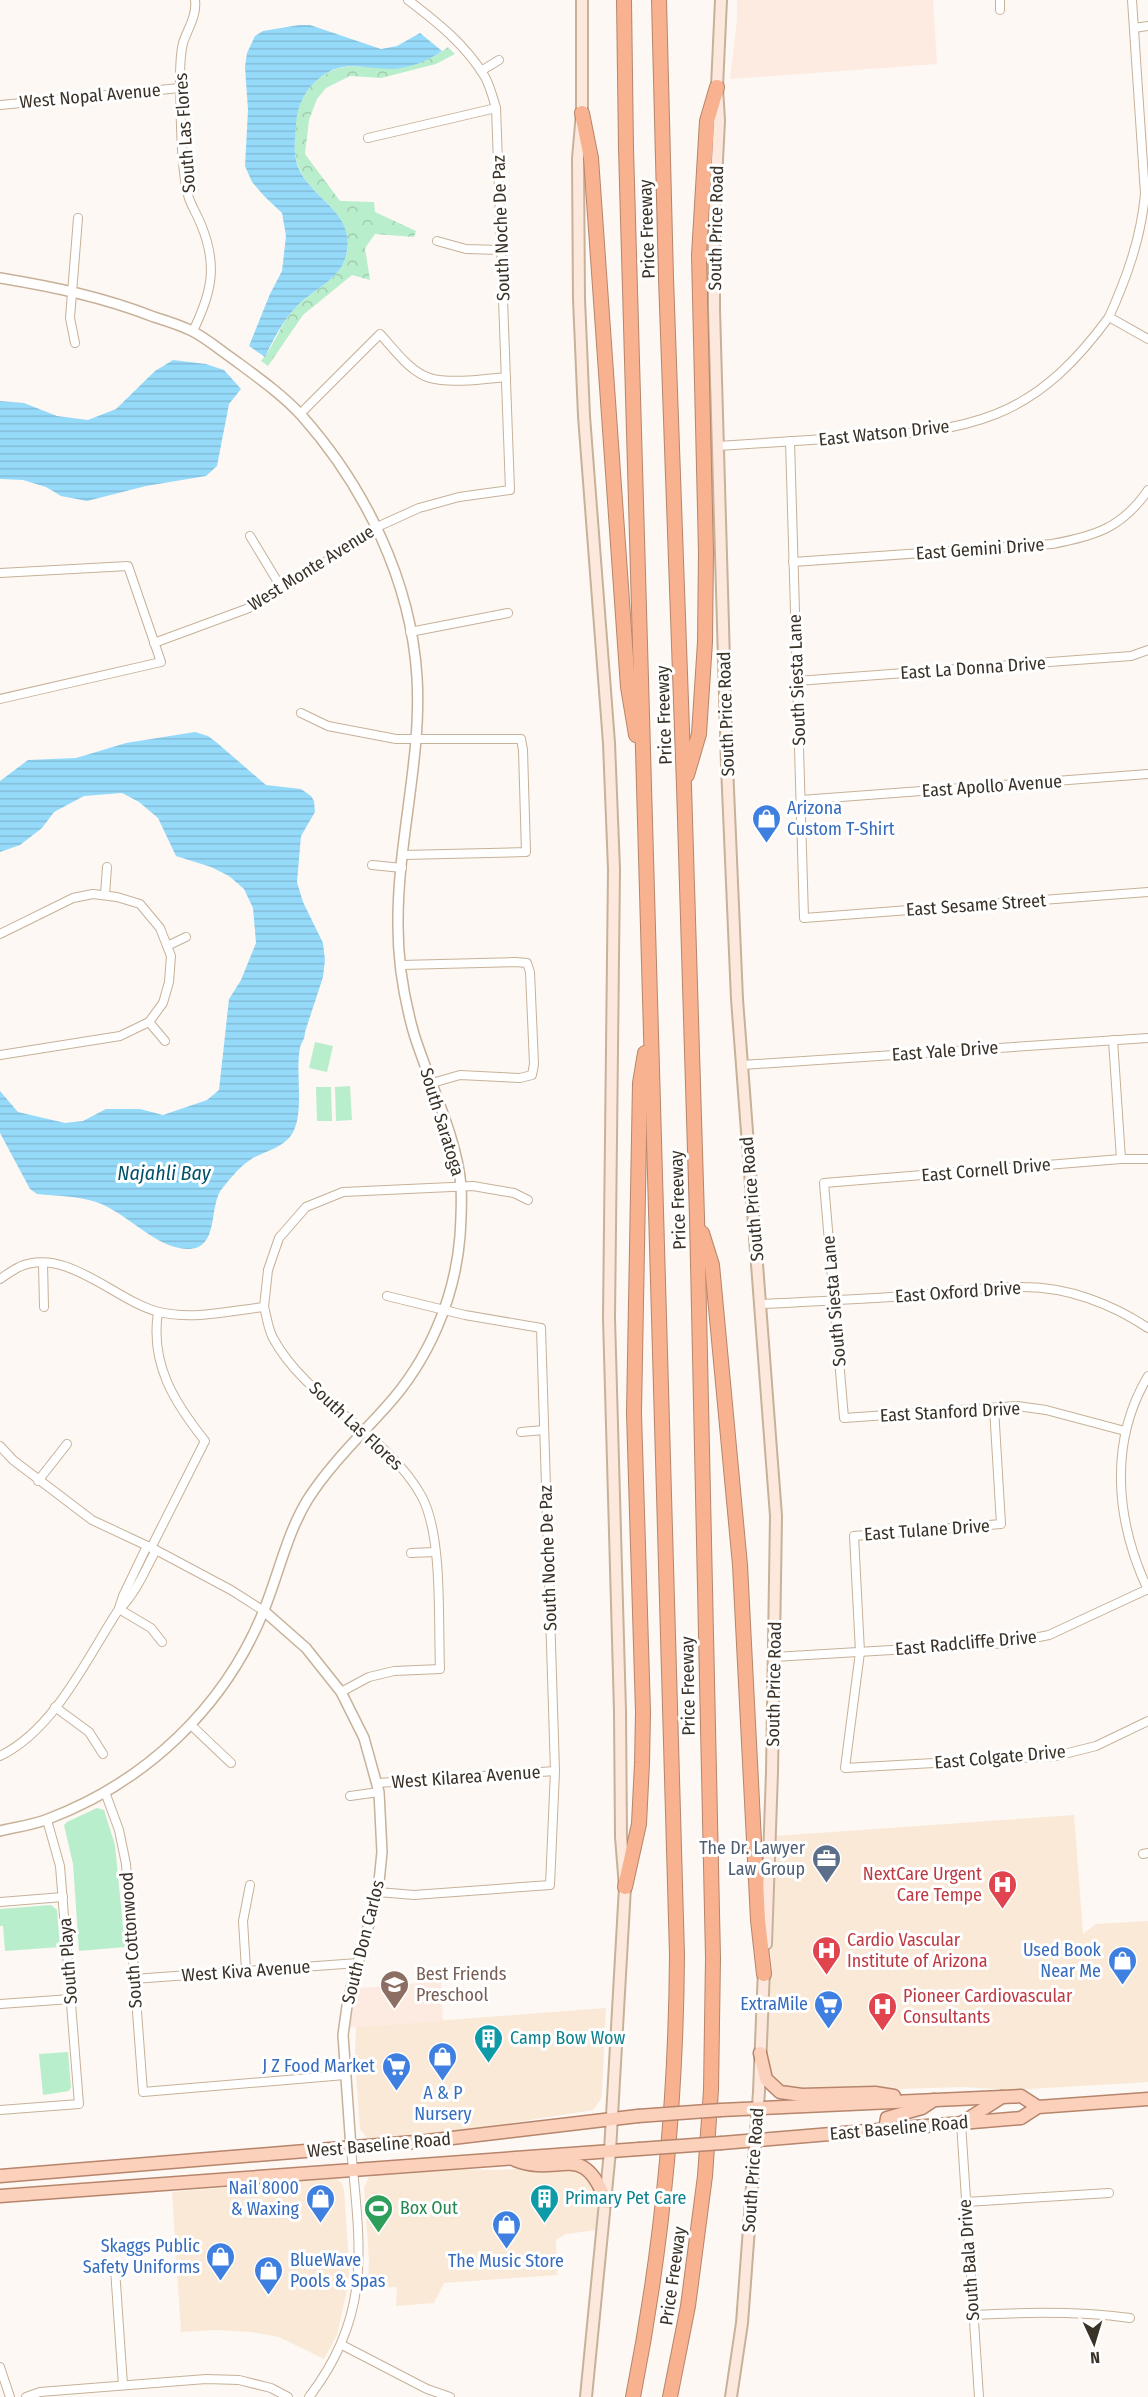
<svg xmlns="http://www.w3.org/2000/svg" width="1148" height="2397" font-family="'Fira Sans Condensed',sans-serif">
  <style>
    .built { fill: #fae9d6 }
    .education { fill: #fdebe1 }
    .grass { fill: #b9eecc }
    .park { fill: url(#park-crowns) }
    .water { fill: url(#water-rules) }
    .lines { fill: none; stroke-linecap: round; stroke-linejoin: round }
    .minor-casing { stroke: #c7b199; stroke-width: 10 }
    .tertiary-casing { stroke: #c7b199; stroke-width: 12 }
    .secondary-casing { stroke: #c7b199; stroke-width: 14 }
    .primary-casing { stroke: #b6856b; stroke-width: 15 }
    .motorway-casing { stroke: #b6856b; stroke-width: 16 }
    .minor { stroke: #fff; stroke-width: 8 }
    .tertiary { stroke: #fff; stroke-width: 9 }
    .secondary { stroke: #fde8dd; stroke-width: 10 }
    .primary { stroke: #fbd1bc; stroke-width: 12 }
    .motorway { stroke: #f8b28f; stroke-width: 14 }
    .primary-bridge-casing { stroke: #b6856b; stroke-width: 15; stroke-linecap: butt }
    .primary-bridge { stroke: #fbd1bc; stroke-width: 12 }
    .labels { text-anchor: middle; stroke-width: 6; stroke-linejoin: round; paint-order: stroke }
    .street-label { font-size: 18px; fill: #3a3127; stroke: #fff }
    .shop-label { font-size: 18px; fill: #366cbe; stroke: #fff; text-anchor: end }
    .service-label { font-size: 18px; fill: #4e5e75; stroke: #fff; text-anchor: end }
    .health-label { font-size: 18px; fill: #be3a42; stroke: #fff; text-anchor: start }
    .education-label { font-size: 18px; fill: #785e54; stroke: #fff; text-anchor: start }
    .culture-label { font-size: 18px; fill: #0d838f; stroke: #fff; text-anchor: start }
    .leisure-label { font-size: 18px; fill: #27864d; stroke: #fff; text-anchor: start }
    .water-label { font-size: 20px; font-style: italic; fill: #02516b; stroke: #fff }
  </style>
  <defs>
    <pattern id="park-crowns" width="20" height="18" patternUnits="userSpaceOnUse" patternTransform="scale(1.5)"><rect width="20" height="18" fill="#b9eecc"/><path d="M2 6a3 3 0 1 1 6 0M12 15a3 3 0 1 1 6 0" fill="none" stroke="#a0cdaf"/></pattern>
    <pattern id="water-rules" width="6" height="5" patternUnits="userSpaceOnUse" patternTransform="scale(1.5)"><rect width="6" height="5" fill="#96dafa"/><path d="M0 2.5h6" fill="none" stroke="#82bcd6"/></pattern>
  </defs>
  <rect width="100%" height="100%" fill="#fdf8f3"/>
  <g class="built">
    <polygon points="1074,1815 1083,1934 1096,1924 1148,1921 1148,2082 1012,2090 964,2087 791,2092 772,2080 767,2061 775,1836"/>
    <polygon points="606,2008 602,2093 601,2099 593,2110 492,2126 418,2135 367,2138 360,2129 355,2060 356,2027"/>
    <polygon points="562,2166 589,2175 598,2198 596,2230 566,2234 556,2240 557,2275 444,2283 434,2303 396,2306 397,2287 368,2288 369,2261 364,2187 369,2177 374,2175 450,2169 496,2170"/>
    <polygon points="326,2179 336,2179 341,2182 344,2189 349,2264 349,2281 337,2335 324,2359 279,2337 251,2332 216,2330 181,2332 172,2192"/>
  </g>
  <g class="education">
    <polygon points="737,0 933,0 937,64 730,79 737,20"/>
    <polygon points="441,1981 443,2021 344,2028 351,1989"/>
  </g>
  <g class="grass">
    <polygon points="315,1042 333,1046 327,1072 309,1068"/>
    <polygon points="350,1086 352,1120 336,1121 335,1087"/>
    <polygon points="316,1087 331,1087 332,1121 317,1121"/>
    <polygon points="97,1808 104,1810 115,1845 125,1947 79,1951 73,1864 64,1825 67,1822"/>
    <polygon points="51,1905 57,1910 60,1947 5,1951 3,1926 0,1926 0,1909"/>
    <polygon points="68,2052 71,2087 69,2091 43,2095 39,2054"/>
  </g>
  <path class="park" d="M448,47L455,54L436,64L381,78L350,76L326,88L317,99L309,120L305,154L340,201L374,202L375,212L416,231L414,237L375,234L365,248L370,280L352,275L303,315L268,366L261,361C275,345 280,324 295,308C312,290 343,279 347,252C352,212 319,203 302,174C293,158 294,142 295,125C297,106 305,89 320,78C343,60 363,69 389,68C412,68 430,60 448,47Z"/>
  <g class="water">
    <path d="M299,25H310L381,49L397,46L420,33L442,51C426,62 410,68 391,69C365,69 344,59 321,77C306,88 297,105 296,124C295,141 292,156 301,173C318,203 356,214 346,256C340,280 312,290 296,307C282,322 273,340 265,357L249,346L270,294L282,271L286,236L282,213L265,197L252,182L245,166L248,110L245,67L247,53L255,36L263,31Z"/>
    <polygon points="173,360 206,364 224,370 241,389 229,404 217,466 206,476 146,486 87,501 61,496 46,487 23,480 0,479 0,401 24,403 57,416 88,420 116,409 155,371"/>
    <path d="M195,732L208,736L216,742L266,785L301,789L311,796L314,801L315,812L301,836L297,882L303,902L323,943L325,960L323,977L305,1032C305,1040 301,1042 300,1048C295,1072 305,1113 292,1134C282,1149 264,1151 250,1160C239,1167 229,1180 221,1190C209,1207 219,1248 189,1249C157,1250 125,1211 96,1202C78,1196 56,1196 37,1194L30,1189L0,1133V1091L18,1112L65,1123L83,1121L106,1109H140L163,1115L207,1100L219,1090L229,999L241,980L256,943L253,908L244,889L229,876L211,867L176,856L158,818L139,802L122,793L84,796L54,812L42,828L20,845L0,852V781L28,760L76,758L126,743Z"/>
  </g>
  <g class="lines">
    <defs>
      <g id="minor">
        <polyline points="1000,0 1000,10"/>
        <polyline points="1134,28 1148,26"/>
        <polyline points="481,71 499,60"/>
        <polyline points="0,105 180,88"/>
        <polyline points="368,138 496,108"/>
        <polyline points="437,241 466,249 501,250"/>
        <path d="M1109,317C1127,277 1141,238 1145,194L1132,0"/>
        <path d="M193,331C211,294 218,267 202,227C195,209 187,201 185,180C180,147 181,113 180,80C180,68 180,55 183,43C188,28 197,16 195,0"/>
        <polyline points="75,343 70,318 78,218"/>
        <path d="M300,414L380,334C394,349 410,372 430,378C450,384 485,379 506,377"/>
        <polyline points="790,441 804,918 1148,892"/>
        <path d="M718,446C764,443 810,440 856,437C903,434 951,432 996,414C1044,395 1079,358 1109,317L1148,339"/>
        <polyline points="250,536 282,589"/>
        <path d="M793,562L1052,544C1095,536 1122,528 1148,490"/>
        <polyline points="0,573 128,566 161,662 0,699"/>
        <polyline points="410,632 508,613"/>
        <path d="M154,643L249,608L303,577L377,527L419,508L459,497L510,490L496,108C493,98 490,86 485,77C466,45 437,22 408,0"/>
        <polyline points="797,681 1131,656 1148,650"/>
        <polyline points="301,713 328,726 396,739 521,739 523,750 526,852 403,855"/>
        <polyline points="801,800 1148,774"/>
        <polyline points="372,865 402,868"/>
        <polyline points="105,895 107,867"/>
        <polyline points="0,934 73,898 93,894 117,897 140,904 160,928 171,956 169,982 163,1003 149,1022 120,1036 0,1055"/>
        <polyline points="167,946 186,937"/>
        <polyline points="401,965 515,962 527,963 530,972 534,1064 532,1075 520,1078 460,1075 432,1083"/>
        <polyline points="149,1022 165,1041"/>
        <polyline points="1113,1040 1121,1159"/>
        <polyline points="742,1065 1148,1038"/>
        <polyline points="43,1263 44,1307"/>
        <path d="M0,1279C6,1275 13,1270 19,1267C67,1246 115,1301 159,1312C193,1320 230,1311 264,1307L268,1270L279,1238L306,1207L343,1192L473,1186L514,1193L528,1200"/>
        <path d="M761,1304C809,1302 858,1299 906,1296C945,1293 985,1286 1024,1287C1068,1287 1112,1304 1148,1328"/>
        <path d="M264,1307C267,1317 268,1329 273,1338C306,1400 389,1435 422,1497C443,1537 438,1621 440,1669L394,1671L369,1677L341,1692"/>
        <path d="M1148,1376C1108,1443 1116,1522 1148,1590"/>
        <polyline points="994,1408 1001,1524 854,1536 860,1652 845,1768 1056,1756 1096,1746 1148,1721"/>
        <polyline points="1125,1431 1046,1410 1017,1406 844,1418 824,1183 1121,1159 1148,1159"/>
        <polyline points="521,1432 544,1430"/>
        <polyline points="0,1446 13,1460 92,1520 156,1550 231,1590 264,1611"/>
        <polyline points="38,1481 67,1444"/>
        <path d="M151,1548L205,1441C174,1402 150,1364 158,1312"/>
        <polyline points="411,1553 435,1552"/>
        <polyline points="119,1608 123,1596 147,1546"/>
        <polyline points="119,1609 151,1628 162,1642"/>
        <polyline points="774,1657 1009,1643 1049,1635 1148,1589"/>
        <polyline points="55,1707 89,1732 103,1754"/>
        <polyline points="191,1725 231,1763"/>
        <path d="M0,1756C54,1730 86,1660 117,1612C121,1607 126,1603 129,1598C140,1584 147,1566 156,1550"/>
        <polyline points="378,1783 555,1771"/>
        <polyline points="105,1792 119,1830 126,1864 143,2092 345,2075"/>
        <polyline points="350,1796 379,1792"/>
        <polyline points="1143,1854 1148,1853"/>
        <polyline points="378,1892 414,1895 550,1885 555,1771 541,1328 465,1315 387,1296"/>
        <polyline points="0,1902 63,1897"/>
        <polyline points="246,1970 243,1921 250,1885"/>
        <polyline points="133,1979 358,1963"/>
        <polyline points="0,2004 71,1999"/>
        <polyline points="0,2110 79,2104 60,1866 47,1820"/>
        <polyline points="961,2123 979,2397"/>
        <polyline points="966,2202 1109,2193"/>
        <polyline points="115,2269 123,2385"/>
        <path d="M973,2315C1025,2312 1078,2311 1130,2318"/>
        <polyline points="342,2345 427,2389 450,2397"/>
        <polyline points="0,2367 10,2397"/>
        <polyline points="26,2397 40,2392 206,2379 239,2380 271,2388 288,2397"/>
        <path d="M309,2397C373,2314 360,2246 351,2148"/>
      </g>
      <g id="tertiary">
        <path d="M0,278C54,287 103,297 154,317C167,321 180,325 192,331C206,338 220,350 233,359C256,376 283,395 302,416C365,487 411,581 417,677C422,760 397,842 398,926C398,962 404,999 414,1034C429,1082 457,1137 461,1186C462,1202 461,1220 460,1236C455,1299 428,1361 386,1407C359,1437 330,1465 308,1499C287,1533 279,1573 264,1610C225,1707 146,1782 48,1819C33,1825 16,1827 0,1831"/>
        <polyline points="264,1611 306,1648 341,1692 364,1738 379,1792 382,1852 378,1892 348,1999 343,2035 351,2148"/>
      </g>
      <g id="secondary">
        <polyline points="582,0 582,113 578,158 579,299 584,416 609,743 614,869 609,1318 620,1711 621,1837 625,1887 610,2151 586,2397"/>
        <polyline points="721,0 717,87 719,121 714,219 714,309 727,766 737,999 776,1516 772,1772 766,1944"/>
        <polyline points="731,2397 742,2323 759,2092 764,1969"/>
      </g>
      <g id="primary">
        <polyline points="760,2053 766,2079 780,2092 802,2095 875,2093 894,2096"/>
        <polyline points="721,2110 1021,2096 1038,2107"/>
        <polyline points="963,2122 1002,2097"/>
        <polyline points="885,2129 887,2118 922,2108 934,2100"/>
        <polyline points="722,2143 1021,2118 1038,2107 1148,2099"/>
        <path d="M515,2160C559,2178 583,2138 606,2202"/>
        <polyline points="0,2176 427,2141 638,2116"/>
        <polyline points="0,2196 639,2149"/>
      </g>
      <g id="motorway">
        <path d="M624,0L626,148L677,1955C676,2104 662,2251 633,2397"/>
        <polyline points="659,0 666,278 684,786 697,1217 713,1958 711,2090 705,2176 688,2306 670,2397"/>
        <polyline points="582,113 591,158 628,687 636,735"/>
        <polyline points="687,775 699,734 705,642 706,552 699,255 707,121 717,87"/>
        <polyline points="702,1233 712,1265 740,1565 758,1920 764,1974"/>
        <polyline points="625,1887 639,1824 642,1763 643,1712 634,1413 640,1083 645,1053"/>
      </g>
    </defs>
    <use href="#minor" class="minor-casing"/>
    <use href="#tertiary" class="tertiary-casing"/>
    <use href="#secondary" class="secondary-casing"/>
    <use href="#primary" class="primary-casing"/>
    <use href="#motorway" class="motorway-casing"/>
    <use href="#minor" class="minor"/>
    <use href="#tertiary" class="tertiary"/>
    <use href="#secondary" class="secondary"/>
    <use href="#primary" class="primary"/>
    <use href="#motorway" class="motorway"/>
    <defs>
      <g id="primary-bridge">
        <polyline points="638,2116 721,2110"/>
        <polyline points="639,2149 722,2143"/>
      </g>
    </defs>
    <use href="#primary-bridge" class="primary-bridge-casing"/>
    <use href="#primary-bridge" class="primary-bridge"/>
  </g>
  <defs>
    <symbol id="shop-pin" viewBox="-11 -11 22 30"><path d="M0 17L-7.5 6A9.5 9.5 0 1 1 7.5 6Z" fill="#3f7fe0" stroke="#fff"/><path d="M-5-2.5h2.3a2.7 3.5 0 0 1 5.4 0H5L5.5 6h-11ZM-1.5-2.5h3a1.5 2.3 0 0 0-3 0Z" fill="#fff"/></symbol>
    <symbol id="office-pin" viewBox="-11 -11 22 30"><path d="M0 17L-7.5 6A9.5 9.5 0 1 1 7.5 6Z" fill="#5c6f8a" stroke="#fff"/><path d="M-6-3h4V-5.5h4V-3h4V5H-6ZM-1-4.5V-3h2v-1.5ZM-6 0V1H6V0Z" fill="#fff"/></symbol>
    <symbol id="hospital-pin" viewBox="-11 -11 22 30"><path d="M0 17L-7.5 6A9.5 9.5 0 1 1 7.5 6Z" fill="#e0444e" stroke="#fff"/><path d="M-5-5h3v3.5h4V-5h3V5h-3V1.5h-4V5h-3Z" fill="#fff"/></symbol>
    <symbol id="school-pin" viewBox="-11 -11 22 30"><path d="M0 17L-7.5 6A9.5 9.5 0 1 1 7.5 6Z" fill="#8d6e63" stroke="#fff"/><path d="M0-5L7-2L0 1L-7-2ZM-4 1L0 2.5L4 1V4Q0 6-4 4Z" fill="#fff"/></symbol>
    <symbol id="supermarket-pin" viewBox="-11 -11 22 30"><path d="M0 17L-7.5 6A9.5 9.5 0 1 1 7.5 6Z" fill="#3f7fe0" stroke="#fff"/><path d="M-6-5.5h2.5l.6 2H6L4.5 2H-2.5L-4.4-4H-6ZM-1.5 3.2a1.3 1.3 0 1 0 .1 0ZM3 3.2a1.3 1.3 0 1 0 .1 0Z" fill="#fff"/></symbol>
    <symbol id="building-pin" viewBox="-11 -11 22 30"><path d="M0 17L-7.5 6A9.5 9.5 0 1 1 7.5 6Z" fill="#0f9aa8" stroke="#fff"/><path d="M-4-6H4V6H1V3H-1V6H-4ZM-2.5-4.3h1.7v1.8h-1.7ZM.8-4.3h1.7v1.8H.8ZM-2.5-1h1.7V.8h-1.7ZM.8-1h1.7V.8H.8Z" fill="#fff"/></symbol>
    <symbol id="stadium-pin" viewBox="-11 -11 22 30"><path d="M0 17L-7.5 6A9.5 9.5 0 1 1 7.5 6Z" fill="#2e9e5b" stroke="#fff"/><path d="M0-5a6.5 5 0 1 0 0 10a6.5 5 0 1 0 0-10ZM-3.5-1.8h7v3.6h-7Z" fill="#fff"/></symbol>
  </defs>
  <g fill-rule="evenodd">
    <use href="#shop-pin" x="750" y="802" width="33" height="45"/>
    <use href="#office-pin" x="810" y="1842" width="33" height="45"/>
    <use href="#hospital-pin" x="986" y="1868" width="33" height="45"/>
    <use href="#hospital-pin" x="810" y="1934" width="33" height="45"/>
    <use href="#shop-pin" x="1106" y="1944" width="33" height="45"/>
    <use href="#school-pin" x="378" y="1968" width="33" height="45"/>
    <use href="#supermarket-pin" x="812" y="1988" width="33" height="45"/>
    <use href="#hospital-pin" x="866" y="1990" width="33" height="45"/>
    <use href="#building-pin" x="472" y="2022" width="33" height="45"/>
    <use href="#shop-pin" x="426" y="2040" width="33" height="45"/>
    <use href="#supermarket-pin" x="380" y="2050" width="33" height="45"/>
    <use href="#shop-pin" x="304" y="2182" width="33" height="45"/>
    <use href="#building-pin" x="528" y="2182" width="33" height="45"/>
    <use href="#stadium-pin" x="362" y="2192" width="33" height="45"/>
    <use href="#shop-pin" x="490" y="2208" width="33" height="45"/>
    <use href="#shop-pin" x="204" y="2240" width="33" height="45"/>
    <use href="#shop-pin" x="252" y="2254" width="33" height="45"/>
  </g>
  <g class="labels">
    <g class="street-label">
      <text transform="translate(90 96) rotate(-5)" y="6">West Nopal Avenue</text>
      <text transform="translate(185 133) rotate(-94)" y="6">South Las Flores</text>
      <text transform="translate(501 228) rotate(-92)" y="6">South Noche De Paz</text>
      <text transform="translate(716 228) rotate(-89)" y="6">South Price Road</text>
      <text transform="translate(647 229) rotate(-92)" y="6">Price Freeway</text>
      <text transform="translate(884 433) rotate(-6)" y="6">East Watson Drive</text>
      <text transform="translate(980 549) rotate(-4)" y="6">East Gemini Drive</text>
      <text transform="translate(311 568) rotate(-32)" y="6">West Monte Avenue</text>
      <text transform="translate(973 668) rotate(-4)" y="6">East La Donna Drive</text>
      <text transform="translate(797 680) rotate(-92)" y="6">South Siesta Lane</text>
      <text transform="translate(726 714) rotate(-92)" y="6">South Price Road</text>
      <text transform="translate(664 715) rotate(-92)" y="6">Price Freeway</text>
      <text transform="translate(992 786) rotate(-4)" y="6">East Apollo Avenue</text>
      <text transform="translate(976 905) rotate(-4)" y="6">East Sesame Street</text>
      <text transform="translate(945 1051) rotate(-4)" y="6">East Yale Drive</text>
      <text transform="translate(442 1122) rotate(73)" y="6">South Saratoga</text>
      <text transform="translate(986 1170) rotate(-5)" y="6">East Cornell Drive</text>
      <text transform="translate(752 1199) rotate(-95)" y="6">South Price Road</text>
      <text transform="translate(678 1200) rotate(-92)" y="6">Price Freeway</text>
      <text transform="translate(958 1292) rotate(-4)" y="6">East Oxford Drive</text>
      <text transform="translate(834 1301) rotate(-95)" y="6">South Siesta Lane</text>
      <text transform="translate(950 1412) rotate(-3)" y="6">East Stanford Drive</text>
      <text transform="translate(356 1426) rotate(43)" y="6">South Las Flores</text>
      <text transform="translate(927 1530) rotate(-4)" y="6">East Tulane Drive</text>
      <text transform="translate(548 1558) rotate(-92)" y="6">South Noche De Paz</text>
      <text transform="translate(966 1643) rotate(-5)" y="6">East Radcliffe Drive</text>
      <text transform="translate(774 1684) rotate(-89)" y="6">South Price Road</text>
      <text transform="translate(688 1686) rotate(-91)" y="6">Price Freeway</text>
      <text transform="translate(1000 1757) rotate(-5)" y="6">East Colgate Drive</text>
      <text transform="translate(466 1777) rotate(-4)" y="6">West Kilarea Avenue</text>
      <text transform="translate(131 1940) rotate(-94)" y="6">South Cottonwood</text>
      <text transform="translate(363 1942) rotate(-76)" y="6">South Don Carlos</text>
      <text transform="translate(68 1961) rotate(-94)" y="6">South Playa</text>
      <text transform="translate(246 1971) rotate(-4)" y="6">West Kiva Avenue</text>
      <text transform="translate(899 2128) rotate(-5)" y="6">East Baseline Road</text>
      <text transform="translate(379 2145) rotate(-5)" y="6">West Baseline Road</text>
      <text transform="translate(753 2170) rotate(-86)" y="6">South Price Road</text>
      <text transform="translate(969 2260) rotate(-94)" y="6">South Bala Drive</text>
      <text transform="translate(673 2276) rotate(-82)" y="6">Price Freeway</text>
    </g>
    <g class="shop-label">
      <text x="787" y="814" text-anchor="start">Arizona<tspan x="787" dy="21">Custom T-Shirt</tspan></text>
      <text x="1101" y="1956">Used Book<tspan x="1101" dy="21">Near Me</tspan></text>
      <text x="808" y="2010">ExtraMile</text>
      <text x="375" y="2072">J Z Food Market</text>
      <text x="443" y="2099" text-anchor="middle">A &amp; P<tspan x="443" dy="21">Nursery</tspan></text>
      <text x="299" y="2194">Nail 8000<tspan x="299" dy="21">&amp; Waxing</tspan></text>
      <text x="200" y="2252">Skaggs Public<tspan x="200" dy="21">Safety Uniforms</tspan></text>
      <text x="290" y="2266" text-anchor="start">BlueWave<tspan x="290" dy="21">Pools &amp; Spas</tspan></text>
      <text x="506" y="2267" text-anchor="middle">The Music Store</text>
    </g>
    <g class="service-label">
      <text x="805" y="1854">The Dr. Lawyer<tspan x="805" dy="21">Law Group</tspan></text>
    </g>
    <g class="health-label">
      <text x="982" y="1880" text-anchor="end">NextCare Urgent<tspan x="982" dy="21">Care Tempe</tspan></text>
      <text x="847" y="1946">Cardio Vascular<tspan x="847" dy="21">Institute of Arizona</tspan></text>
      <text x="903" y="2002">Pioneer Cardiovascular<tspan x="903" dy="21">Consultants</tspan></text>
    </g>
    <g class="education-label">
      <text x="416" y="1980">Best Friends<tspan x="416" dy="21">Preschool</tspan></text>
    </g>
    <g class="culture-label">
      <text x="510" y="2044">Camp Bow Wow</text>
      <text x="565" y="2204">Primary Pet Care</text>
    </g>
    <g class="leisure-label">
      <text x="400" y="2214">Box Out</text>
    </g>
    <g class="water-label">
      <text x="164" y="1180">Najahli Bay</text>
    </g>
  </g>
  <g transform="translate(1094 2343) rotate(176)" stroke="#ffffff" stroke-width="4.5" paint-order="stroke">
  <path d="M0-4.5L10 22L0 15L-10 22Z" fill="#3a3127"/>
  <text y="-9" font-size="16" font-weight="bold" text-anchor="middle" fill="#3a3127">N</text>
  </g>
</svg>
